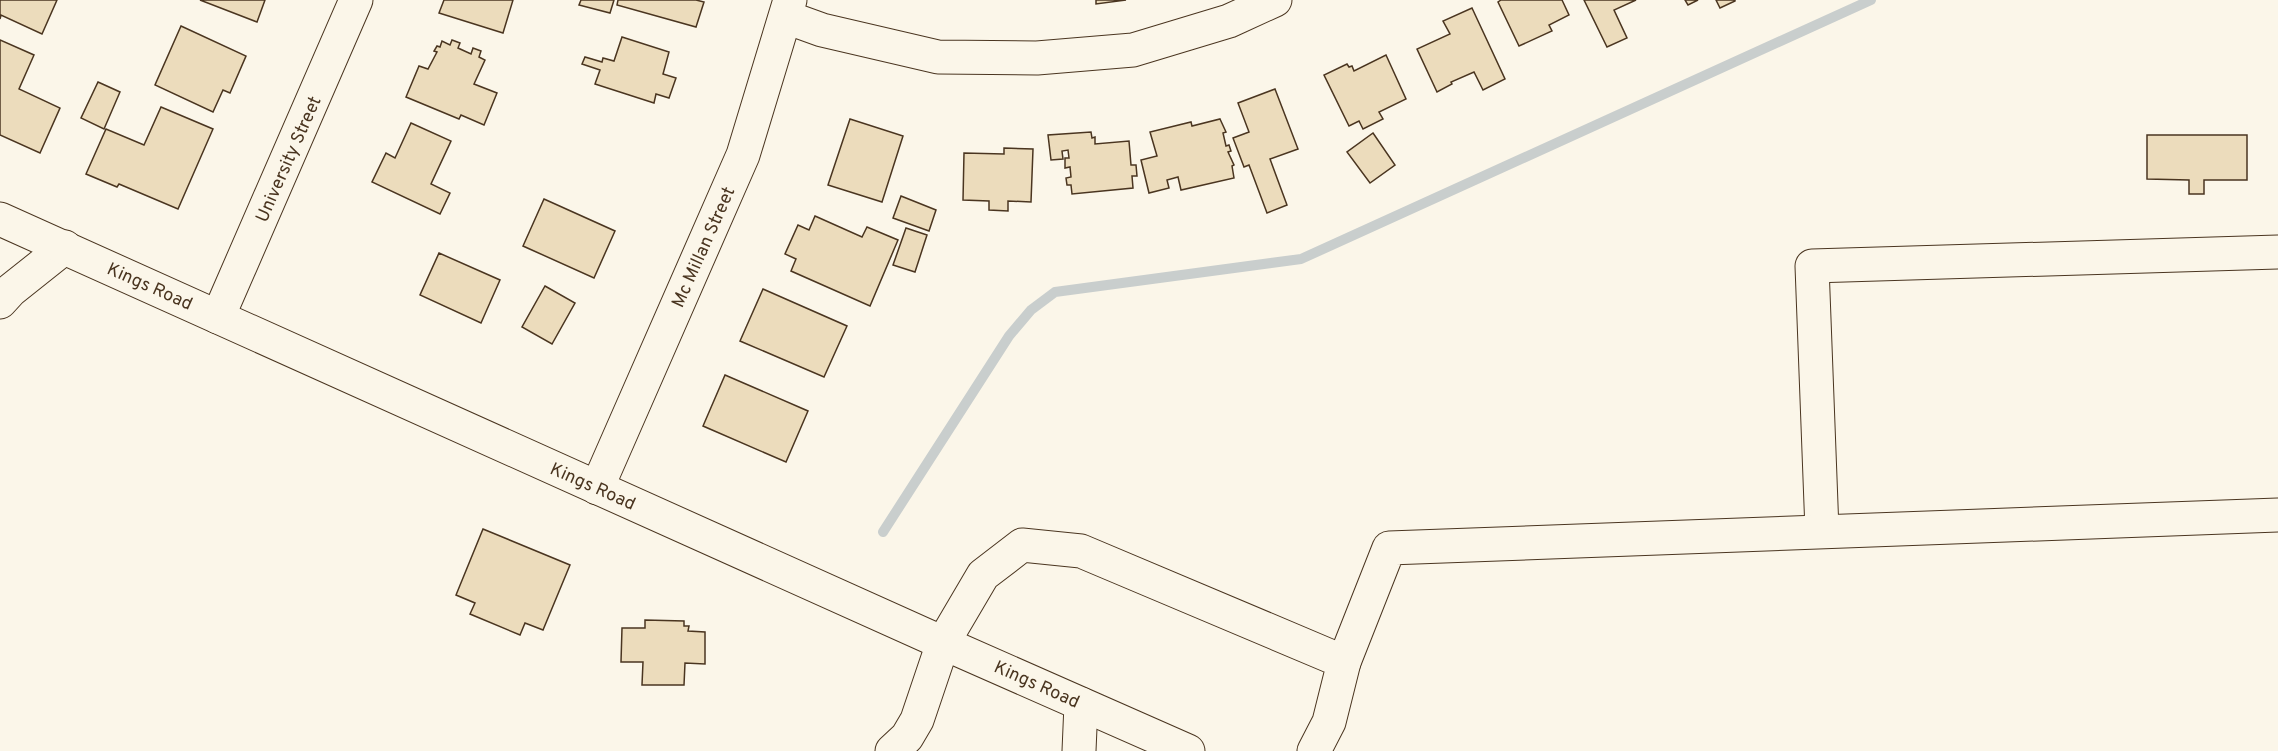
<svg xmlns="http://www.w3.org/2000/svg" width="2278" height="751" font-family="Overpass,sans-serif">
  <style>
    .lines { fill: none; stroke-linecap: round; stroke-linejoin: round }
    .stream { stroke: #c9cecd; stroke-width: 10 }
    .building { fill: #ecdcbc; stroke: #4a3520; stroke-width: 1.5 }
    .minor-casing { stroke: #4a3520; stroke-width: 35 }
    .major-casing { stroke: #4a3520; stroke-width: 35 }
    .minor { stroke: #fbf6e9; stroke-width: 33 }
    .major { stroke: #fbf6e9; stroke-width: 33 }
    .labels { text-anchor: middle; stroke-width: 4.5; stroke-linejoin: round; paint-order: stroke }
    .street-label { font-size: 18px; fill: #4a3520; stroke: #fbf6e9 }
  </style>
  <rect width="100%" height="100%" fill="#fbf6e9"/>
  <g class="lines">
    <polyline class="stream" points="883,532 1009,336 1031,310 1055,292 1301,259 1871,0"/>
  </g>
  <g class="building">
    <polygon points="0,0 57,0 42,34 1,15 0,19"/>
    <polygon points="200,0 265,0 257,22"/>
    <polygon points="444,0 513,0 503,33 439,13"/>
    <polygon points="581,0 614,0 610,13 579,5"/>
    <polygon points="618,0 696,0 704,2 696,27 617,5"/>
    <polygon points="1096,0 1126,0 1096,4"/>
    <polygon points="1501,0 1562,0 1569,15 1549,25 1552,31 1519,46 1498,2"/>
    <polygon points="1584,0 1636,0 1614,10 1627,38 1607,47"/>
    <polygon points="1685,0 1698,0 1688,5"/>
    <polygon points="1716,0 1735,0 1735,1 1720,8"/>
    <polygon points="1472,8 1505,79 1483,90 1474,72 1451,82 1452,84 1437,92 1417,49 1450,34 1443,21"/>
    <polygon points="181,26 246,56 230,93 223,90 213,112 155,85"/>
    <polygon points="622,37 669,52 663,74 676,78 669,98 656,94 654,103 595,84 600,70 582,64 585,57 602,62 603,58 614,61"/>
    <polygon points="0,40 34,55 19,89 60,108 40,153 0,135"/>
    <polygon points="452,40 460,43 458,48 471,54 473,48 481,51 479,57 485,60 474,84 497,93 484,125 461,115 459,119 406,97 419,66 428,69 437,52 434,51 437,46 440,47 442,41 450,45"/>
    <polygon points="1386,55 1406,99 1379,112 1383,119 1363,129 1359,121 1349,126 1324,75 1347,64 1349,67 1352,66 1354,71"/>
    <polygon points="98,82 120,92 104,129 81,118"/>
    <polygon points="1275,89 1298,149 1270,159 1287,205 1267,213 1249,165 1244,167 1233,138 1249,132 1238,103"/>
    <polygon points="161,107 213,129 178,209 119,184 117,187 86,174 106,129 144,145"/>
    <polygon points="850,119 903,136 882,202 828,185"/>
    <polygon points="1220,119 1226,132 1223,133 1226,146 1229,145 1231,151 1228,152 1234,165 1232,166 1234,178 1181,190 1178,177 1167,180 1169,188 1149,193 1141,160 1157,156 1150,132 1191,122 1192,126"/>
    <polygon points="411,123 451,141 431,184 450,193 440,214 372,182 386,153 395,158"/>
    <polygon points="1091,132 1092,138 1095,137 1095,144 1129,141 1131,165 1136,165 1137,176 1132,176 1133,188 1072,194 1071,185 1067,185 1066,178 1071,177 1070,167 1065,168 1065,158 1069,158 1068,150 1062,151 1063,159 1051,160 1048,135"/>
    <polygon points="1373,133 1395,165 1370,183 1347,152"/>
    <polygon points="2147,135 2247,135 2247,180 2204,180 2204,194 2189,194 2189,180 2147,179"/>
    <polygon points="1004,148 1033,149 1031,202 1008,201 1008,211 989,210 989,201 963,200 964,153 1004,154"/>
    <polygon points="901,196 936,210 929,231 893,218"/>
    <polygon points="544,199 615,231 594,278 523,246"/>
    <polygon points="815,216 862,237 867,227 898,240 870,306 791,271 796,259 785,254 798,225 809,230"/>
    <polygon points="906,228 927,235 915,272 893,265"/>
    <polygon points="439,253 500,280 481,323 420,295"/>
    <polygon points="545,286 575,303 552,344 522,327"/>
    <polygon points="763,289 847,326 824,377 740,341"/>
    <polygon points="725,375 808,411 786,462 703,426"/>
    <polygon points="483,529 570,565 543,630 525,623 520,635 470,614 475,603 456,595"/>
    <polygon points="645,620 684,621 684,626 689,626 688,631 705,632 705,664 685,663 684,685 642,685 643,662 621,662 622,628 645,628"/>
  </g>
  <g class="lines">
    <defs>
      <g id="minor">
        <polyline points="786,17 822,30 938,57 1037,58 1133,50 1229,21 1275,0"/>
        <polyline points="0,302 11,290 65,247"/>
        <polyline points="218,317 356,0"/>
        <polyline points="597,488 743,155 790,0"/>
        <polyline points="1822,531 1812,266 2278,252"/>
        <polyline points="1344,662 1389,548 2278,515"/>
        <polyline points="892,751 907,737 917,720 943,643 983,575 1022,545 1081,551 1344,662 1329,722 1314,751"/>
        <polyline points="1079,751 1081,704"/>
      </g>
      <polyline id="major" points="0,219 943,643 1188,751"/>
    </defs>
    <use href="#minor" class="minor-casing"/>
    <use href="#major" class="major-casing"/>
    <use href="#minor" class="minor"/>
    <use href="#major" class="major"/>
  </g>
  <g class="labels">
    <g class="street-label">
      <text transform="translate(288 159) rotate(-66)" y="6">University Street</text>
      <text transform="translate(703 247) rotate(-66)" y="6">Mc Millan Street</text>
      <text transform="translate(150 286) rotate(24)" y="6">Kings Road</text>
      <text transform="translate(593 486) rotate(24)" y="6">Kings Road</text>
      <text transform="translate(1037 684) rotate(24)" y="6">Kings Road</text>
    </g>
  </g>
</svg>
